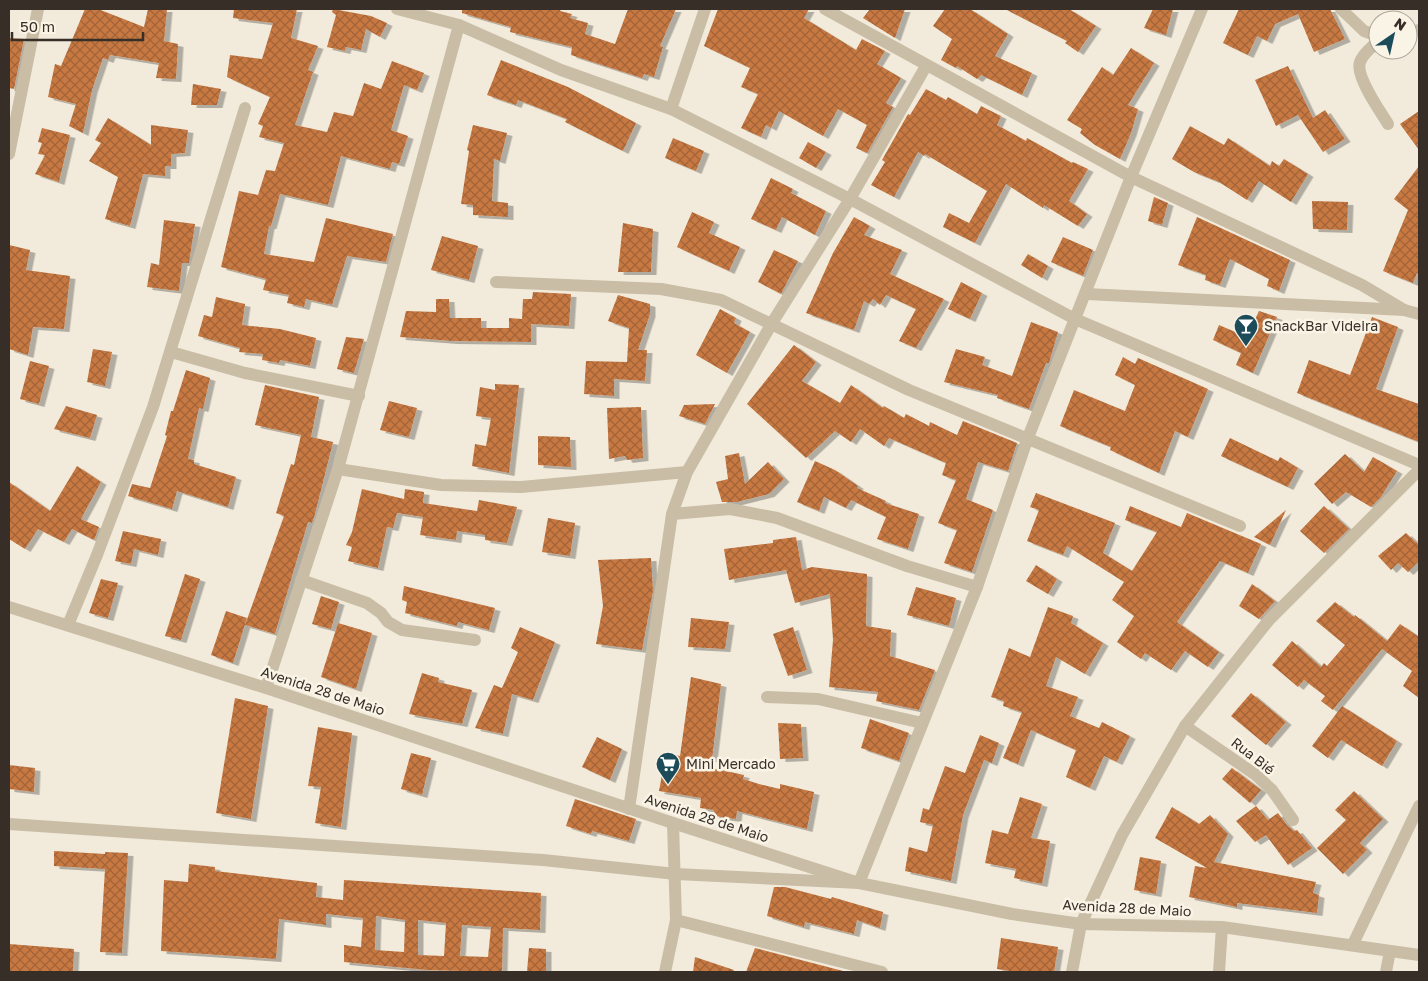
<svg xmlns="http://www.w3.org/2000/svg" width="1428" height="981" font-family="'Golos Text',sans-serif">
  <style>
    .building { fill: url(#building-cross-hatch); fill-rule: evenodd; filter: url(#shadow) }
    .lines { fill: none; stroke-linecap: round; stroke-linejoin: round }
    .minor { stroke: #cabda6; stroke-width: 12 }
    .labels { text-anchor: middle; stroke-width: 5; stroke-linejoin: round; paint-order: stroke }
    .poi-label { font-size: 14px; fill: #372f27; stroke: #faf4e7; text-anchor: start }
    .street-label { font-size: 14px; fill: #372f27; stroke: #faf4e7 }
  </style>
  <defs>
    <pattern id="building-cross-hatch" width="8" height="8" patternUnits="userSpaceOnUse" patternTransform="scale(1.25)"><rect width="8" height="8" fill="#c87943"/><path d="M0 0l8 8M0 8l8-8" fill="none" stroke="#a36438"/></pattern>
    <filter id="shadow"><feDropShadow dx="5.5" dy="3" stdDeviation="0" flood-color="#0004"/></filter>
  </defs>
  <rect width="100%" height="100%" fill="#f2ebdb"/>
  <g class="building">
    <polygon points="85,9 98,9 144,27 148,9 167,9 164,41 178,44 176,79 156,78 159,63 110,55 108,60 103,58 92,90 83,133 69,126 76,104 48,97 55,64 61,66"/>
    <polygon points="234,9 297,9 291,38 318,46 308,70 313,72 295,125 327,132 334,112 353,116 364,83 381,89 392,61 424,73 417,90 404,85 391,130 408,136 399,164 392,162 390,169 341,156 328,205 280,194 271,226 269,226 264,254 314,262 326,218 393,234 386,262 347,256 332,305 306,299 304,307 287,303 289,295 263,290 266,279 221,267 239,191 258,195 266,170 275,171 284,143 259,137 263,126 258,124 270,97 227,77 230,55 262,59 273,23 233,18"/>
    <polygon points="333,9 371,16 387,23 380,37 366,29 361,50 346,47 345,51 327,47 336,15 332,12"/>
    <polygon points="462,9 561,9 560,11 572,14 570,18 588,23 585,34 615,44 628,9 676,9 660,46 663,47 654,77 644,74 642,78 571,55 572,47 510,32 511,27 462,13"/>
    <polygon points="718,9 809,9 804,18 856,50 862,39 885,51 877,64 901,78 886,103 893,107 867,153 856,148 867,125 838,109 823,136 779,111 771,128 766,125 761,137 741,128 758,94 741,87 750,68 704,46"/>
    <polygon points="870,9 905,9 895,38 863,18"/>
    <polygon points="945,9 970,9 1008,34 995,56 1032,73 1022,95 981,75 977,79 957,66 956,68 941,60 952,39 933,26"/>
    <polygon points="1005,9 1069,9 1096,26 1078,52 1065,43 1067,41"/>
    <polygon points="1153,9 1173,9 1166,35 1144,28"/>
    <polygon points="1239,9 1330,9 1345,39 1314,52 1298,14 1275,24 1267,41 1257,36 1248,55 1223,43"/>
    <polygon points="9,38 24,39 14,89 9,88"/>
    <polygon points="1131,48 1154,63 1128,105 1138,109 1131,133 1120,159 1095,145 1080,133 1082,129 1067,120 1102,67 1113,75"/>
    <polygon points="501,60 568,87 636,123 623,151 565,122 567,119 518,100 516,105 487,95"/>
    <polygon points="1288,66 1313,118 1325,110 1345,139 1323,152 1298,115 1276,126 1255,80"/>
    <polygon points="193,84 221,89 217,105 191,105"/>
    <polygon points="926,89 946,100 948,97 977,114 981,106 1001,116 997,125 1026,141 1027,138 1072,163 1073,162 1088,169 1069,201 1087,214 1078,226 1044,205 1043,208 1006,184 975,243 943,227 949,213 969,223 987,191 925,154 924,156 918,152 894,197 871,185 885,162 882,160 908,114 910,115"/>
    <polygon points="1419,111 1419,150 1400,124"/>
    <polygon points="108,118 151,145 151,125 188,130 185,153 171,154 171,166 165,166 165,176 143,174 130,226 105,219 118,177 89,161 101,143 95,140"/>
    <polygon points="473,125 507,133 500,161 494,159 492,201 508,203 508,217 473,215 473,205 461,204 469,151 467,150"/>
    <polygon points="1190,126 1224,145 1228,138 1270,166 1272,161 1279,166 1284,159 1308,174 1291,202 1259,181 1247,200 1219,182 1194,172 1172,159"/>
    <polygon points="42,128 70,135 59,182 35,174 45,155 38,154 42,143 38,142"/>
    <polygon points="673,138 704,151 696,171 665,158"/>
    <polygon points="808,142 826,152 816,168 799,158"/>
    <polygon points="1419,166 1419,274 1417,273 1413,283 1383,271 1408,210 1394,199"/>
    <polygon points="771,178 793,189 791,193 826,211 815,235 782,217 776,230 751,219"/>
    <polygon points="1154,197 1168,203 1162,225 1148,221"/>
    <polygon points="1312,201 1348,202 1347,230 1313,229"/>
    <polygon points="692,212 714,222 709,233 740,247 729,271 677,247"/>
    <polygon points="854,217 870,226 864,235 902,250 890,274 944,299 916,348 899,341 916,309 886,295 880,305 873,299 869,304 864,301 854,330 806,313 833,253"/>
    <polygon points="1197,217 1290,260 1279,291 1267,286 1269,279 1230,259 1220,285 1205,280 1206,275 1178,265"/>
    <polygon points="164,220 195,224 189,263 182,263 179,291 147,287 151,263 159,265"/>
    <polygon points="623,223 653,229 651,272 618,272"/>
    <polygon points="442,236 478,246 469,280 431,270"/>
    <polygon points="1063,237 1093,250 1083,276 1051,262"/>
    <polygon points="9,245 30,250 26,270 70,276 64,329 33,327 28,355 9,349"/>
    <polygon points="774,250 798,261 781,294 758,282"/>
    <polygon points="1028,254 1048,266 1042,278 1021,265"/>
    <polygon points="961,282 982,293 970,319 948,309"/>
    <polygon points="533,292 571,294 569,326 531,324 531,342 452,341 400,337 406,311 436,312 436,299 449,299 450,318 481,318 481,328 509,328 509,318 522,319 523,299 532,299"/>
    <polygon points="618,295 650,304 650,314 638,350 647,350 645,381 614,379 614,396 584,394 586,361 627,362 629,328 608,321"/>
    <polygon points="216,297 245,304 242,325 280,329 316,338 310,366 280,360 279,363 262,360 263,354 239,352 240,348 198,336 204,315 212,317"/>
    <polygon points="720,309 736,318 734,323 750,332 727,373 696,355"/>
    <polygon points="1259,311 1277,317 1253,373 1236,365 1241,353 1213,340 1219,325 1247,337"/>
    <polygon points="1372,317 1398,327 1376,389 1419,404 1419,442 1297,393 1309,360 1350,375"/>
    <polygon points="1031,322 1058,332 1049,363 1046,363 1029,409 997,398 998,395 944,382 956,349 985,357 982,365 1012,376"/>
    <polygon points="346,337 364,339 354,373 337,369"/>
    <polygon points="794,345 816,362 802,381 840,403 851,385 883,408 884,406 904,418 906,414 929,426 930,422 957,435 963,421 1017,443 1008,471 978,462 966,499 993,510 972,572 944,563 957,530 938,523 956,480 942,475 946,463 889,438 884,446 860,429 851,442 835,431 806,458 747,404"/>
    <polygon points="93,349 112,352 105,386 87,382"/>
    <polygon points="1123,357 1135,364 1138,358 1208,389 1188,437 1175,431 1159,473 1110,450 1111,447 1060,426 1074,390 1125,411 1135,385 1115,375"/>
    <polygon points="30,361 49,366 39,404 20,399"/>
    <polygon points="186,370 210,378 203,409 199,408 188,459 194,460 194,464 236,477 228,507 177,491 172,509 128,496 132,484 150,488 167,436 165,435 171,411 173,411"/>
    <polygon points="495,384 519,385 509,473 472,466 475,444 486,446 491,418 476,416 480,387 495,390"/>
    <polygon points="265,385 319,397 311,437 333,442 315,514 312,523 308,522 275,634 245,625 284,516 276,513 291,464 294,465 301,435 255,425"/>
    <polygon points="389,401 417,408 409,437 380,430"/>
    <polygon points="715,404 705,424 679,416 684,405"/>
    <polygon points="66,406 97,415 90,438 54,429"/>
    <polygon points="641,407 643,458 627,460 625,456 609,459 607,408"/>
    <polygon points="538,436 570,437 571,467 538,465"/>
    <polygon points="1230,438 1278,461 1280,457 1298,468 1288,487 1221,456"/>
    <polygon points="739,453 745,484 768,462 784,479 769,494 737,502 722,502 716,482 728,479 725,456"/>
    <polygon points="1345,454 1364,472 1373,457 1397,471 1381,497 1371,507 1346,492 1332,504 1314,484"/>
    <polygon points="815,461 835,470 858,486 857,488 886,501 885,503 919,514 908,549 877,539 886,517 851,500 846,508 824,497 819,511 797,502"/>
    <polygon points="77,466 101,482 81,519 99,527 94,540 72,529 64,542 38,529 25,549 9,539 9,482 50,511"/>
    <polygon points="362,489 404,499 405,489 424,492 423,503 477,511 479,500 517,507 507,543 485,540 485,535 457,531 456,540 420,535 423,517 397,513 393,528 387,527 378,568 348,561 352,547 346,545 352,532"/>
    <polygon points="1036,493 1115,523 1103,553 1132,571 1157,532 1125,520 1130,506 1181,527 1187,513 1261,544 1248,573 1220,561 1177,622 1219,652 1208,667 1185,651 1171,670 1145,653 1141,659 1117,642 1134,616 1112,600 1124,582 1067,546 1063,555 1027,541 1039,510 1030,507"/>
    <polygon points="1324,506 1349,529 1324,553 1300,531"/>
    <polygon points="1286,510 1270,545 1254,537"/>
    <polygon points="548,518 575,523 570,556 542,552"/>
    <polygon points="123,531 161,539 158,555 134,549 131,564 115,561"/>
    <polygon points="1406,533 1419,545 1419,561 1408,572 1398,563 1391,570 1378,556"/>
    <polygon points="796,537 802,570 812,567 867,574 866,626 891,630 890,656 935,670 919,710 876,701 878,692 829,687 833,640 830,594 795,603 786,570 729,580 724,549 773,543 773,540"/>
    <polygon points="651,558 653,591 642,650 596,644 603,606 598,560"/>
    <polygon points="1036,565 1057,579 1048,594 1026,581"/>
    <polygon points="185,574 200,579 181,640 165,636"/>
    <polygon points="101,579 118,583 108,618 89,613"/>
    <polygon points="1252,584 1275,601 1259,619 1239,606"/>
    <polygon points="404,586 495,608 489,630 458,622 457,626 405,613 407,602 402,600"/>
    <polygon points="916,587 956,598 949,626 907,615"/>
    <polygon points="321,596 339,602 331,629 312,624"/>
    <polygon points="1335,602 1354,617 1355,615 1387,641 1400,624 1419,637 1419,698 1403,686 1412,671 1382,649 1333,710 1321,701 1325,696 1304,680 1298,687 1272,665 1292,641 1321,667 1324,663 1327,666 1345,645 1316,621"/>
    <polygon points="1048,607 1073,616 1071,623 1103,643 1085,674 1056,657 1046,686 1078,697 1070,716 1099,728 1102,722 1130,736 1117,762 1104,756 1090,788 1066,777 1076,750 1031,730 1018,764 1003,758 1022,712 1003,706 1004,701 991,697 1009,648 1030,657"/>
    <polygon points="226,611 247,618 233,663 211,655"/>
    <polygon points="691,618 729,622 725,649 688,647"/>
    <polygon points="338,623 372,633 356,689 321,677"/>
    <polygon points="520,627 555,642 533,700 512,694 503,734 475,728 494,685 502,688 518,652 511,648"/>
    <polygon points="793,627 807,670 788,676 773,634"/>
    <polygon points="422,673 439,678 438,682 472,690 462,724 409,714"/>
    <polygon points="691,677 721,684 712,759 694,760 694,764 744,775 743,779 759,784 780,789 780,784 814,792 807,829 737,811 736,819 714,816 714,810 700,808 701,798 659,791 666,753 680,756"/>
    <polygon points="1251,693 1286,722 1266,745 1231,716"/>
    <polygon points="235,698 268,706 251,819 216,813"/>
    <polygon points="1342,706 1397,741 1382,766 1341,740 1328,758 1312,746"/>
    <polygon points="870,719 909,733 899,761 861,748"/>
    <polygon points="778,723 801,724 803,758 780,759"/>
    <polygon points="318,727 352,733 341,827 315,823 321,787 308,786"/>
    <polygon points="980,735 999,743 992,763 984,760 963,815 951,881 905,871 909,847 927,852 933,825 920,822 923,808 929,810 945,766 965,773"/>
    <polygon points="597,737 622,749 610,780 582,767"/>
    <polygon points="411,753 431,758 422,795 401,789"/>
    <polygon points="9,765 35,768 34,792 9,789"/>
    <polygon points="1232,768 1261,790 1250,803 1222,779"/>
    <polygon points="1354,791 1383,819 1360,843 1367,850 1343,874 1317,848 1346,820 1335,810"/>
    <polygon points="1020,797 1042,804 1031,838 1050,841 1042,884 1014,878 1016,869 985,863 992,830 1008,834"/>
    <polygon points="575,799 636,819 629,841 592,831 591,834 566,826"/>
    <polygon points="1256,806 1268,820 1278,813 1287,825 1294,831 1297,830 1312,848 1288,865 1266,835 1255,842 1236,821"/>
    <polygon points="1172,807 1199,824 1210,815 1228,834 1214,862 1316,882 1313,893 1319,895 1317,913 1237,903 1237,907 1189,897 1195,866 1207,868 1155,838"/>
    <polygon points="54,851 105,854 105,852 128,853 122,953 100,952 105,869 54,866"/>
    <polygon points="1140,857 1161,861 1156,894 1134,890"/>
    <path d="M189,864L215,867V871L317,883L316,897L343,900L344,880L541,893L540,930L503,928L502,972L427,970L344,962V945L361,947L363,918L326,914V925L279,919L276,959L161,951L164,880L188,882ZM376,916L405,920L404,952L375,950ZM418,920L446,923L444,956L418,955ZM462,925L491,927L488,957L460,956Z"/>
    <polygon points="774,887 785,887 831,899 832,897 883,912 880,928 857,920 854,934 805,922 804,927 767,916"/>
    <polygon points="1001,938 1058,947 1054,972 1016,972 997,969"/>
    <polygon points="9,944 74,949 73,972 9,972"/>
    <polygon points="529,948 546,949 546,972 527,972"/>
    <polygon points="755,948 847,972 746,972"/>
    <polygon points="695,957 734,970 733,972 693,972"/>
  </g>
  <g class="lines">
    <g class="minor">
      <polyline points="397,9 459,25 561,70 671,109 850,199 1075,319 1419,465"/>
      <polyline points="825,9 1131,177 1362,285 1404,310"/>
      <polyline points="1341,9 1364,31 1378,36"/>
      <polyline points="1408,33 1419,30"/>
      <path d="M1378,41C1372,47 1363,53 1360,62C1355,76 1380,111 1388,124"/>
      <polyline points="671,109 705,9"/>
      <polyline points="9,154 38,9"/>
      <polyline points="496,282 661,289 721,300 909,390 1240,526"/>
      <polyline points="1087,294 1404,310 1419,314"/>
      <polyline points="171,352 245,373 359,396"/>
      <polyline points="338,469 441,485 521,487 687,472"/>
      <polyline points="672,514 730,509 777,518 907,566 977,587"/>
      <polyline points="301,580 367,603 381,613 388,622 402,630 475,640"/>
      <polyline points="9,607 266,688 673,823 859,883 1012,914 1081,924 1222,927 1419,955"/>
      <polyline points="68,625 97,555 153,407 245,108"/>
      <polyline points="266,688 338,469 459,25"/>
      <polyline points="767,697 818,699 922,723"/>
      <polyline points="1185,726 1256,775 1272,790 1293,820"/>
      <polyline points="629,809 672,514 687,472 772,323 850,199 926,66"/>
      <polyline points="9,824 543,860 676,874 859,883 977,587 1027,440 1131,177 1202,9"/>
      <polyline points="676,920 882,972"/>
      <polyline points="1353,944 1419,806"/>
      <polyline points="665,972 676,920 673,823"/>
      <polyline points="1072,972 1081,924 1122,835 1185,726 1269,620 1419,470"/>
      <polyline points="1219,972 1222,927"/>
      <polyline points="1386,972 1390,951"/>
    </g>
  </g>
  <defs>
    <symbol id="bar-pin" viewBox="-11 -11 22 30"><path d="M0 17L-7.5 6A9.5 9.5 0 1 1 7.5 6Z" fill="#1c4b59" stroke="#faf4e7"/><path d="M-6-5H6L.8 .8V4.5H3.5V6h-7V4.5H-.8V.8Z" fill="#fff"/></symbol>
    <symbol id="supermarket-pin" viewBox="-11 -11 22 30"><path d="M0 17L-7.5 6A9.5 9.5 0 1 1 7.5 6Z" fill="#1c4b59" stroke="#faf4e7"/><path d="M-6-5.5h2.5l.6 2H6L4.5 2H-2.5L-4.4-4H-6ZM-1.5 3.2a1.3 1.3 0 1 0 .1 0ZM3 3.2a1.3 1.3 0 1 0 .1 0Z" fill="#fff"/></symbol>
  </defs>
  <g fill-rule="evenodd">
    <use href="#bar-pin" x="1232" y="312" width="28" height="38"/>
    <use href="#supermarket-pin" x="654" y="750" width="28" height="38"/>
  </g>
  <g class="labels">
    <g class="poi-label">
      <text x="1264" y="331">SnackBar Videira</text>
      <text x="686" y="769">Mini Mercado</text>
    </g>
    <g class="street-label">
      <text transform="translate(323 691) rotate(18)" y="5">Avenida 28 de Maio</text>
      <text transform="translate(1253 756) rotate(38)" y="5">Rua Bié</text>
      <text transform="translate(707 818) rotate(18)" y="5">Avenida 28 de Maio</text>
      <text transform="translate(1127 908) rotate(3)" y="5">Avenida 28 de Maio</text>
    </g>
  </g>
  <rect width="1428" height="981" fill="none" stroke="#372f27" stroke-width="20"/>
  <g transform="translate(1393 35) rotate(34)"><circle r="24" fill="#faf4e7" stroke="#aca59a"/>
  <path d="M0-4L9 19L0 12L-9 19Z" fill="#1c4b59"/>
  <text y="-8" font-size="14" font-weight="bold" text-anchor="middle" fill="#372f27">N</text>
  </g>
  <path d="M12 32v8h131v-8" fill="none" stroke="#372f27" stroke-width="2.5"/>
  <text x="20" y="32" font-size="15" fill="#372f27" stroke="#faf4e7" stroke-width="4" paint-order="stroke">50 m</text>
</svg>
